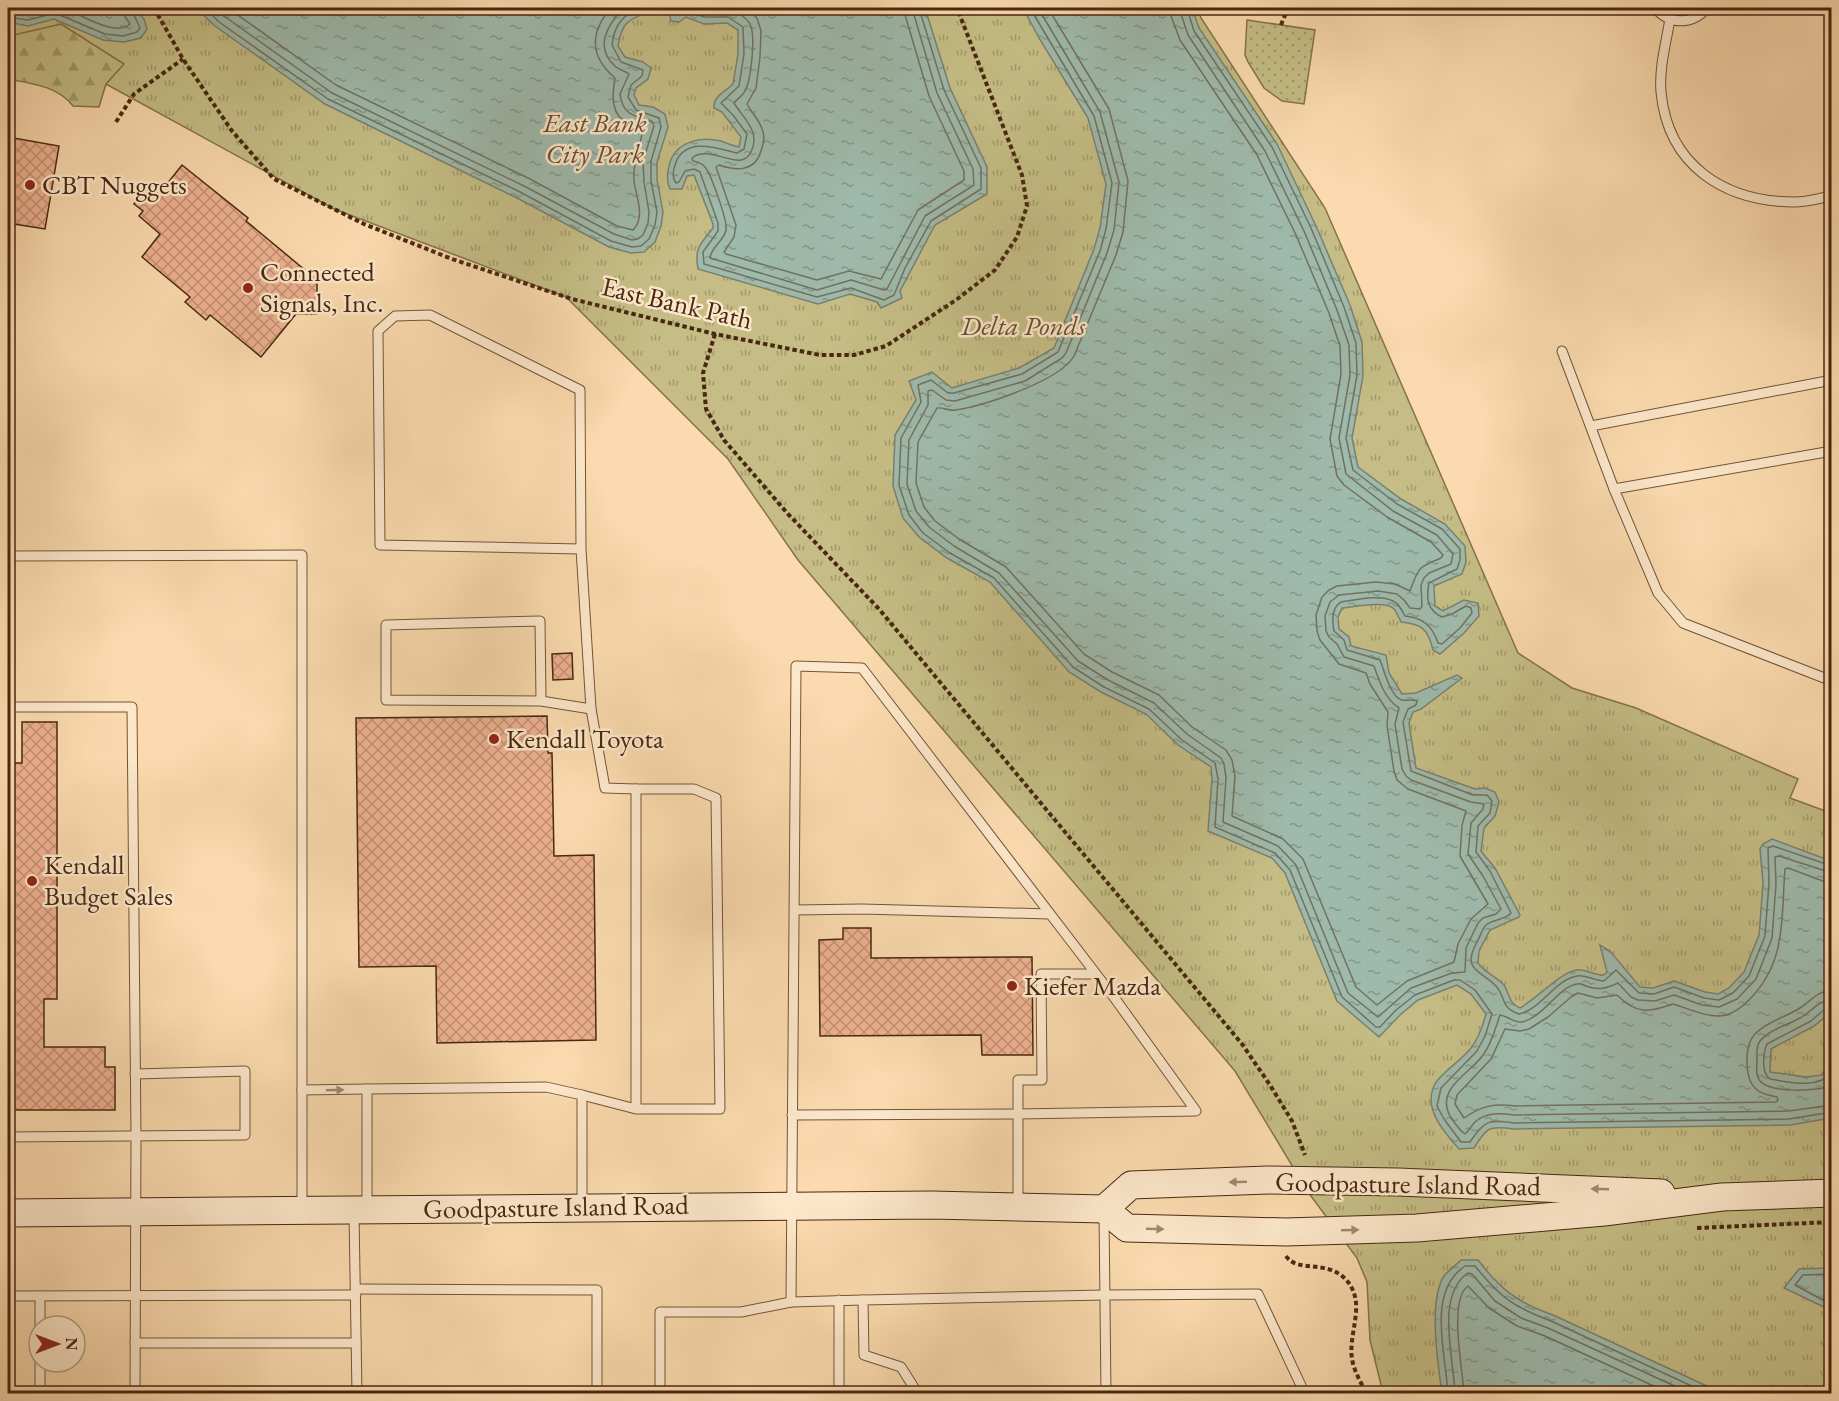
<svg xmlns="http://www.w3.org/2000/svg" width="1839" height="1401" font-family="'EB Garamond',serif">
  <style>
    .grass { fill: url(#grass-tufts); stroke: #86724b; stroke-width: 1.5 }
    .forest { fill: url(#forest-firs); stroke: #86724b; stroke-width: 1.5 }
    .garden { fill: url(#garden-dots); stroke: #86724b; stroke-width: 1.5 }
    .water { fill: url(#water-ripples); stroke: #7c806e; stroke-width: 1.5 }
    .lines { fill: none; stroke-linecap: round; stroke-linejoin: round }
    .shore { stroke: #73715e; stroke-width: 1.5 }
    .building { fill: url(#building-cross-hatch); stroke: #482811; stroke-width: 1.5 }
    .service-casing { stroke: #745438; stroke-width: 11 }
    .secondary-casing { stroke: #482811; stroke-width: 29 }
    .path { stroke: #482811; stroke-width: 4; stroke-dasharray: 4.5 3; stroke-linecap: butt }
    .service { stroke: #fce7ca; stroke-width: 9 }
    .secondary { stroke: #fce7ca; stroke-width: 27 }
    .oneway { fill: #a2886e }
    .poi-dot { fill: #8f2418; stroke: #fce7ca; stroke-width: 2 }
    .labels { text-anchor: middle; stroke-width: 5; stroke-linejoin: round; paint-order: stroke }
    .park-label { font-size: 27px; font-style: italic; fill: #674d2e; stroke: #fce7ca }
    .poi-label { font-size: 27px; fill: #482811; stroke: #fce7ca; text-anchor: start }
    .street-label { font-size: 27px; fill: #482811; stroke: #fce7ca }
  </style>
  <defs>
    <pattern id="grass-tufts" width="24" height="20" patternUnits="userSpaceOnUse" patternTransform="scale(1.5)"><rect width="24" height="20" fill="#c5bd85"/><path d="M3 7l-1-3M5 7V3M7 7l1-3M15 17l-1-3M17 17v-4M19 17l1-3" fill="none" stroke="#a29a6b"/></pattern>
    <pattern id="forest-firs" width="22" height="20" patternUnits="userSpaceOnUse" patternTransform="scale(1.5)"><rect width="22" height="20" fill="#c5bd85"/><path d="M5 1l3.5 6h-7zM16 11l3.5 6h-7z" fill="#a29a6b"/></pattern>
    <pattern id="garden-dots" width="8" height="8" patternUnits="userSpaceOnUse" patternTransform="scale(1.5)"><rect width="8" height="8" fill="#c5bd85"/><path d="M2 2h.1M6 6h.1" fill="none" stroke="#a29a6b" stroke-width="1.8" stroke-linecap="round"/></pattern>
    <pattern id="water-ripples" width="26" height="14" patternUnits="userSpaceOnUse" patternTransform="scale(1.5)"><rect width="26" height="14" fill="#9ebaac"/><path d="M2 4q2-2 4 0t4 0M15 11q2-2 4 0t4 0" fill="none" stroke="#83978b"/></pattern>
    <pattern id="building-cross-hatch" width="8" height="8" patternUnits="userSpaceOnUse" patternTransform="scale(1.5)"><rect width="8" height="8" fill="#eeb190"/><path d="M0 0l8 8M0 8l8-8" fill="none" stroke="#c39074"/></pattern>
  </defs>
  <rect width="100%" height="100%" fill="#fadaae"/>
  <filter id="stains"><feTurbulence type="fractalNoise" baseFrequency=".00333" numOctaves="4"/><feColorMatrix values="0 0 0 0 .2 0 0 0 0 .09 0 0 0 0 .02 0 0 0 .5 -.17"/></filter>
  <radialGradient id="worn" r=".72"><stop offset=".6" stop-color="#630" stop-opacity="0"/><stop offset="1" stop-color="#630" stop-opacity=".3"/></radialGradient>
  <polygon class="grass" points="8,8 1197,8 1201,18 1325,208 1518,653 1572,688 1636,708 1798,779 1790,798 1831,813 1831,1393 1383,1393 1370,1340 1367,1282 1357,1258 1308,1192 1235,1071 798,560 728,459 566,297 334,209 106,84 8,72"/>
  <path class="forest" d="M61,24L124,64L106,84L99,107L73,106C58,86 30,83 8,79V35L18,34Z"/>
  <polygon class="garden" points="1247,20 1315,30 1304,104 1282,101 1264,88 1248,62 1245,55"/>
  <g class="water">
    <polygon points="8,8 135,8 144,19 147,29 141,38 124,42 103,40 54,19 28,26 8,22"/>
    <path d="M196,8H654C634,21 623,15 618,46L625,57L643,62L651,68L648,79L636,88L634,95L639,105L653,107L665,114L668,127L657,162V180L663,212L661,226L655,242L644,252L631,253L609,247L517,198L325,104L215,26Z"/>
    <path d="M668,8H925L950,88L987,167V194L935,225L900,291L902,298L881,308L877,302L850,294L818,304L698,269C694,247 701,244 713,228V224L694,175L687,176L682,189H670C666,181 667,174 669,166C674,142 700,136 721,141C727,143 733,146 739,147L741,137L722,112L714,108C713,96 725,92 733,84L738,54V30L727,23L704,24L686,17L679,22L671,21Z"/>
    <path d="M1023,8H1192L1199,28L1277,144L1316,226L1350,305L1362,342L1363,376L1352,438L1358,467L1401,499L1445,524L1465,546L1466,562L1462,574L1434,586L1435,606L1443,611L1464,600L1478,603L1479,616L1464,633L1440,654L1433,650C1428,629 1422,624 1401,622C1399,618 1397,613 1394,609C1387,600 1353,607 1342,608L1338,617L1339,629L1349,637L1351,646L1386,655L1389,673L1402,694L1416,693L1457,675L1462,678L1421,709L1413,712L1409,723L1416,768L1475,789L1485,788L1495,792L1499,802L1495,816L1484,828L1481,851L1495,868L1520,915L1519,917L1490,930L1479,951L1478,963C1485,973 1496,976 1504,985C1510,994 1508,1003 1520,1008C1536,999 1560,973 1576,970C1585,968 1594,976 1604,975L1607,972L1600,945L1610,951L1640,987L1653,988L1674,981L1705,992L1718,994L1729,988L1744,972L1759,935L1763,883L1760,849L1763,844L1772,839L1831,861V1012L1814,1026L1771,1049L1770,1072L1806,1077L1822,1075L1831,1062V1118L1790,1125L1513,1129C1489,1125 1486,1128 1474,1148L1459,1149C1444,1132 1422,1108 1435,1084C1441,1073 1463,1059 1471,1048C1479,1038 1483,1025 1486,1014L1471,994L1457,985L1418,1000L1400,1015L1379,1037L1337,1001L1285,873L1272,858L1208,831L1212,779L1211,767L1178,745L1146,714L1101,692L1069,672L990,582L947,558L919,537L903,518L893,486L895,435L916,400L909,381L932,372L952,388L1019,368L1054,348L1094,249L1100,228L1106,184L1088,118L1039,38Z"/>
    <path d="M1461,1260H1478C1500,1289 1518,1303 1553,1315L1722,1393H1442C1438,1365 1428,1300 1444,1276C1449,1270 1456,1265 1461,1260Z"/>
    <polygon points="1831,1268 1831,1313 1824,1307 1784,1288 1799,1269"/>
  </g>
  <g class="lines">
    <g class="shore">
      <path d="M63,8C79,13 115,38 130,24L124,15L123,8"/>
      <path d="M205,8L219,22L328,99L520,192L611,241L632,247L641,246L649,239L655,225L657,212L651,181V161L661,127L659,118L636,110L628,97L631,85L642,76L643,70L621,62L612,45C614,26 622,15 640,8"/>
      <path d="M216,8L224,16L332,93L524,186L614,234L632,240L638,239L643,235L648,223L649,212L644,182L643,161L654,126L652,122C636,115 623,117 620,94L629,74C625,71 620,70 616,67C593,47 608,25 623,8"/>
      <path d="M228,8L336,85L528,178L617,226L633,230C646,217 636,197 634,181C633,161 639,149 643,130C639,127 635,127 630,125C610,116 612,95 615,78C589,56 590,32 611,8"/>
      <path d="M674,8V13L677,15L686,11L704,17H728L743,27L744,54L739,86L721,103L733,115L747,134L744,149L737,153C717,148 684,136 675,165C673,171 672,178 676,183L679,182L685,171L694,169L700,172L718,223V231L703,252L704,264L817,297L851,288L884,300L894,295L905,268L931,221L981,189V168L944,90L919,8"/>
      <path d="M698,8C709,11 720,7 731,10C737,12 747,18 750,24C756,35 751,78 746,89C744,95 737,99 734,103C744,119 761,132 751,152C741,174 710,143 692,158L693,161C698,162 702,163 705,167C711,174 728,222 726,230C724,241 711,247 710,258L817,290L851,280L884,290L887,289L925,216L974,185L973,169L937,93L912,8"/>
      <path d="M745,8L757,18L761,31L760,57L756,88L747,104C752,113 761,122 763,132C765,139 763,145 761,151C755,172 736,171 719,165L716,167L736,225L734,237L724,252L726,254L817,280L849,271L881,279L918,210L964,180V171L929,96L903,8"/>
      <path d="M1030,8L1094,116L1112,183L1106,229L1100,251L1058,352L1022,374L954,393H948L931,380L918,385L921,402L901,438L899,485L909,515L923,533L950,553L994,578L1073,667L1104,687L1149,709L1182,740L1215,763L1218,779L1215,827L1275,853L1290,870L1342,997L1376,1027H1380L1396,1010L1415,995L1454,980H1460L1475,990L1492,1014L1485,1036L1477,1051L1441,1088L1437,1106L1444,1119L1461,1142H1470C1485,1121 1487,1119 1514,1123L1789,1119L1832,1112"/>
      <path d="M1038,8L1100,112L1119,182L1114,230L1107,253L1066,353L1062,358L1025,381L955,401L946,400L932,390L928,391V405L909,440L907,484L916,511L929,527L954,546L999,573L1078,661L1108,680L1154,703L1187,734L1221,758L1224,764L1226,778L1223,822L1278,846L1296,865L1348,993L1378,1017L1411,988L1452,973L1465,972L1466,948L1478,923L1483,918L1496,914L1501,909L1483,876L1468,854L1471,823L1483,809L1484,804L1471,802L1411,780L1406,776L1402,769L1395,724L1399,708C1385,699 1379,681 1374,666L1344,657L1337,644L1329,637L1326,631L1325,616L1330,602L1339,595L1378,591L1397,594L1404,600L1410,608L1420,609L1422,606L1421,585L1424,578L1429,573L1451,564L1453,554L1437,535L1393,511L1346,474L1339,438L1350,375L1349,345L1337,310L1304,231L1265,151L1188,35L1179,8"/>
      <path d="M1048,8L1109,109L1128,181L1123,232L1116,255L1074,356C1060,381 983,406 955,410C948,411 943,407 937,408L918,442L916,483L924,507L935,521L959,539L1006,567L1084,654L1112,672L1159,695L1192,727L1226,750L1232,760L1235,776L1232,816L1283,839L1303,859L1356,987L1377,1005L1407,981L1454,962L1458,944L1471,919L1488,904L1460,856L1462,825L1466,811L1408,789L1397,780L1394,771L1387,726L1388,712L1370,684L1366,673L1339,664L1320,640L1317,631L1316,615L1322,597L1329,590L1337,586L1376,582L1395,584L1410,591C1419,567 1417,568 1441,558L1443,555L1431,542L1387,517L1344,485L1337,476L1330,439L1341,374L1340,346L1329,313L1296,235L1257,155L1180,40L1171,16L1170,8"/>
      <path d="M1187,8L1194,31L1272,147L1311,228L1344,307L1356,343L1357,375L1346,438L1353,470L1397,504L1442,529L1460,549V560L1457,569L1429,583C1426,598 1427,610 1442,617L1452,614L1466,606L1471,608L1472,613L1460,628L1442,644L1438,643C1432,625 1423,618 1405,616C1402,610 1399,604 1393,601C1380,594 1356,600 1341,602C1331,608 1332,621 1334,631L1344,640L1347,650L1380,660C1384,669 1390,697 1402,700C1407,701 1412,699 1417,701L1416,705L1408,709L1403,722L1411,771L1473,795H1487L1492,801L1490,813L1478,826L1476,852L1490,871L1511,913C1505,920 1493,919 1486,925C1482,929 1480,937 1477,942C1461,971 1481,970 1496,986C1506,997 1500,1008 1519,1014C1542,1009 1554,980 1577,976C1585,974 1595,981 1604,981L1616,970L1639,993L1654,994L1674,987L1704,998L1719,1000L1733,993L1749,976L1765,936L1769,883L1768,848L1773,846L1832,866"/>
      <polyline points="8,17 28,20 55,13 105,34 123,36 137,32 140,28 131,8"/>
      <path d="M1832,873L1779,856L1775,857L1776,884L1772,938L1756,979L1737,999L1719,1007L1702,1005L1674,995L1655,1001L1638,1000L1631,997L1618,983C1607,988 1600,991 1586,986C1583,985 1581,983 1577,984C1558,987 1544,1017 1522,1022C1514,1023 1508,1016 1500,1015C1495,1029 1492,1043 1483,1055C1470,1074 1435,1088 1450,1116C1454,1122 1459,1130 1465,1134C1469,1131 1471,1126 1475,1122C1486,1112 1501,1113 1514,1115L1789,1111L1832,1105"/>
      <path d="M1832,882L1823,881L1788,868L1785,869C1781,918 1787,961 1750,999C1742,1008 1730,1016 1718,1016C1701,1016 1688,1008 1673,1004C1648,1013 1636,1014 1617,995L1597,998L1578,993L1571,997L1548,1017L1529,1029L1520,1031L1505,1029L1491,1059L1457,1095L1455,1104L1464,1118C1481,1106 1494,1103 1515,1106L1776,1102L1778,1100L1777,1097C1770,1095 1762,1095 1756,1089C1744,1078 1744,1044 1756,1033C1768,1021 1786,1017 1800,1008C1811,1001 1817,991 1832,990"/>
      <path d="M1832,999C1819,1000 1811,1012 1800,1018C1788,1025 1770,1029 1760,1041C1756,1046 1757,1052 1757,1059C1757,1066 1755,1075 1760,1081C1770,1093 1819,1092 1832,1085"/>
      <path d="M1832,1007L1826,1008L1811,1021L1767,1044C1763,1053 1761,1073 1770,1079C1788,1082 1819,1090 1832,1072"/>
      <polyline points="1832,1274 1803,1275 1795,1285 1832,1305"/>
      <path d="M1448,1394C1446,1354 1426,1292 1465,1266H1475C1500,1297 1513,1307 1551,1321L1709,1394"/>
      <path d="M1455,1394C1454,1359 1435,1295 1468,1273L1472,1274L1495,1301L1521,1318L1548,1328L1692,1394"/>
      <path d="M1464,1394C1463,1370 1448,1300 1468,1286L1489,1308L1517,1326L1545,1336L1671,1394"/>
    </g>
  </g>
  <g class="building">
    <polygon points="8,137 59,146 45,229 8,223"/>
    <polygon points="182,165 248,218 246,221 317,280 317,314 296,314 261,357 210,315 206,320 185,302 190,297 142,257 160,234 139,216 143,211 134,204 149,186 159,194"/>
    <polygon points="572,653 573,679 553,680 552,654"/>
    <polygon points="547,716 548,753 552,753 554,856 594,855 596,1040 437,1043 436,966 359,967 356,718"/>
    <polygon points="22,722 57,722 57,999 44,999 44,1047 105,1047 105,1067 115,1067 115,1110 8,1110 8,763 22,763"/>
    <polygon points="843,928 871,928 871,958 1032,957 1033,1055 982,1055 981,1035 820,1036 819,940 843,939"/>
  </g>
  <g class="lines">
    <defs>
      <g id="service">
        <path d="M1655,8C1670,25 1692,25 1707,8"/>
        <path d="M1670,19C1666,43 1659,68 1661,92C1668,166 1725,202 1795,202C1807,202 1820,198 1832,196"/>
        <polyline points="1562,351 1614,489"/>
        <polyline points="1591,426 1832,380"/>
        <polyline points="1832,451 1614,489 1658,593 1683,623 1832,681"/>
        <polyline points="581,549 580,390 430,315 395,316 378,331 380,545 581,549 591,709 605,788 636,789"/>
        <polyline points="8,556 302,555 302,1209"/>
        <polyline points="541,701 540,621 386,625 386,700 541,701 591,709"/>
        <polyline points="8,707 132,707 136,1137 135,1394"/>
        <polyline points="795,910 862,909 1049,914"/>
        <polyline points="302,1090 367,1089"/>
        <polyline points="582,1095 636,1109 720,1109 716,798 694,789 636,789 636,1109"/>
        <path d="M792,1115L1018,1114L1196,1111L1116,1000L862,668L796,666C796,878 791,1090 791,1302L863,1300"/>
        <polyline points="8,1137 245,1135 245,1071 135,1074"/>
        <polyline points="1018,1204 1018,1080 1042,1080 1041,974 1095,974"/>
        <polyline points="367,1207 367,1089 546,1087 582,1095 582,1204"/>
        <polyline points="354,1213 357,1394"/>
        <polyline points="1104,1214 1106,1394"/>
        <polyline points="356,1289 597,1290 597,1394"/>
        <polyline points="8,1296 356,1295"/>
        <polyline points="839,1300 839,1394"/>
        <polyline points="40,1326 40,1296"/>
        <polyline points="135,1343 356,1343"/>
        <polyline points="40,1394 40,1362"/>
        <polyline points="660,1394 660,1312 741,1312 791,1302"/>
        <polyline points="918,1394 901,1367 864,1355 863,1300 1105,1295 1258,1294 1305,1394"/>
      </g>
      <g id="secondary">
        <polyline points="1104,1209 1131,1185 1268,1180 1398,1182 1661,1193"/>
        <polyline points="8,1213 931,1205 1104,1209 1127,1228 1286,1232 1417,1228 1604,1212 1722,1197 1832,1193"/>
      </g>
    </defs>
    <use href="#service" class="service-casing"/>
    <use href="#secondary" class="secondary-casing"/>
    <g class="path">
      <polyline points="154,8 183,59 232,131 274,179 364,224 452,259 572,299 715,334 820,355 854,355 886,346 956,300 995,270 1017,237 1027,206 1022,175 957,8"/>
      <polyline points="1281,25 1288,8"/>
      <polyline points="116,122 134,94 183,59"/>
      <polyline points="715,334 703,373 706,409 724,440 788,514 879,609 1242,1044 1270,1085 1292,1121 1305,1155"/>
      <polyline points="1697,1228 1832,1222"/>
      <path d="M1286,1256C1298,1274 1329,1258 1348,1282C1366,1305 1348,1333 1352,1359C1354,1371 1361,1383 1367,1394"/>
    </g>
    <use href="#service" class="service"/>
    <use href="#secondary" class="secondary"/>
  </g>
  <defs><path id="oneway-solid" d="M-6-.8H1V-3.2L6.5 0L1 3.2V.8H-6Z" transform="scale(1.5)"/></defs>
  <g class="oneway">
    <use href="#oneway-solid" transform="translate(335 1090) rotate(-1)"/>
    <use href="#oneway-solid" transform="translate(1238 1182) rotate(178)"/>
    <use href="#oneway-solid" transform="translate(1600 1189) rotate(-178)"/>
    <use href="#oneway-solid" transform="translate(1155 1229) rotate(2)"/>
    <use href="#oneway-solid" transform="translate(1350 1230) rotate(-2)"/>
  </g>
  <g class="poi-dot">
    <circle cx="30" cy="185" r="6"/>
    <circle cx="248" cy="288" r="6"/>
    <circle cx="494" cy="739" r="6"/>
    <circle cx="32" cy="881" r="6"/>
    <circle cx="1012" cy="986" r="6"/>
  </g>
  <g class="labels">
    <g class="park-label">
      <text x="595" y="132">East Bank<tspan x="595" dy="31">City Park</tspan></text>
      <text x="1023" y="335">Delta Ponds</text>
    </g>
    <g class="poi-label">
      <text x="42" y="194">CBT Nuggets</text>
      <text x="260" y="281">Connected<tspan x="260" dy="31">Signals, Inc.</tspan></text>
      <text x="506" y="748">Kendall Toyota</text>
      <text x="44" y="874">Kendall<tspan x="44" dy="31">Budget Sales</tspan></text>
      <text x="1024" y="995">Kiefer Mazda</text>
    </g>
    <g class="street-label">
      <text transform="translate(677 303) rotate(13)" y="9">East Bank Path</text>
      <text transform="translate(1408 1184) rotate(1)" y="9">Goodpasture Island Road</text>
      <text transform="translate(556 1207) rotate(-1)" y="9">Goodpasture Island Road</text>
    </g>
  </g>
  <rect width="1839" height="1401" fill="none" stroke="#fadaae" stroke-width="30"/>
  <rect x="9" y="9" width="1821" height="1383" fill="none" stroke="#482811" stroke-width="3"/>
  <rect x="15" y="15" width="1809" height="1371" fill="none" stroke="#482811" stroke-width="1.5"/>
  <g transform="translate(57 1344) rotate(90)"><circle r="28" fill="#fce7ca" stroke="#b49b80" stroke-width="1.5"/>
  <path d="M0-4.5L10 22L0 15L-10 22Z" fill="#8f2418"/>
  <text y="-9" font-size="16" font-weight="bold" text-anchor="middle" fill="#482811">N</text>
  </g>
  <rect width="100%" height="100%" filter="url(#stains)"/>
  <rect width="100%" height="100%" fill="url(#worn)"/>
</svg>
